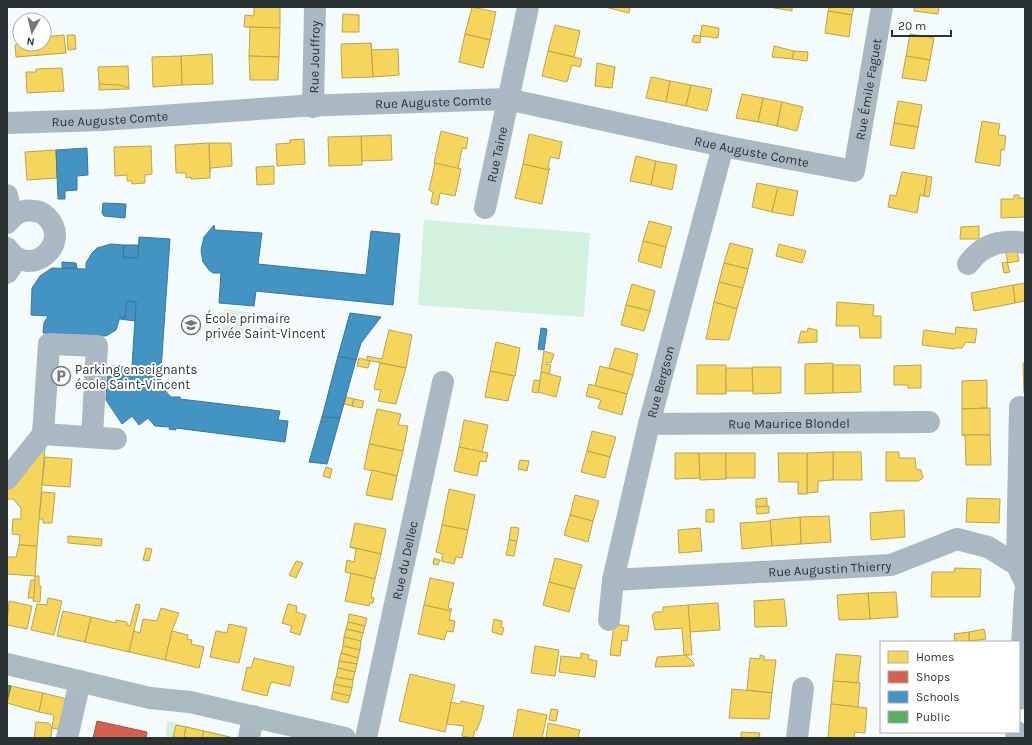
<svg xmlns="http://www.w3.org/2000/svg" width="1032" height="745" font-family="Karla,sans-serif">
  <style>
    .green { fill: #d2f1df }
    .homes { fill: #f6d55c; stroke: #b9a450 }
    .shops { fill: #d6604d; stroke: #a35245 }
    .schools { fill: #4393c3; stroke: #3c7698 }
    .public { fill: #5aae61; stroke: #4c8953 }
    .lines { fill: none; stroke-linecap: round; stroke-linejoin: round }
    .minor { stroke: #a9b8c2; stroke-width: 22 }
    .major { stroke: #a9bac1; stroke-width: 22 }
    .labels { text-anchor: middle; stroke-width: 4; stroke-linejoin: round; paint-order: stroke }
    .street-label { font-size: 13px; fill: #2b3233; stroke: #fff }
    .poi-label { font-size: 13px; fill: #2b3233; stroke: #fff; text-anchor: start }
  </style>
  <rect width="100%" height="100%" fill="#f4fbfc"/>
  <g class="green">
    <polygon points="424,220 590,233 584,317 418,305"/>
    <polygon points="225,309 246,312 244,335 221,330"/>
    <polygon points="167,721 236,738 166,738"/>
  </g>
  <g class="homes">
    <polygon points="254,7 280,7 280,28 244,27 245,15 254,16"/>
    <polygon points="472,7 496,12 490,40 465,34"/>
    <polygon points="605,7 630,7 629,13"/>
    <polygon points="769,7 792,7 792,11"/>
    <polygon points="829,7 854,7 852,15 828,11"/>
    <polygon points="915,7 939,7 938,14 914,11"/>
    <polygon points="828,11 852,15 849,37 825,33"/>
    <polygon points="343,14 359,15 359,32 342,32"/>
    <polygon points="20,23 20,44 44,44 44,37 64,35 66,53 16,57 15,45 18,44 16,24"/>
    <polygon points="555,25 580,31 574,57 548,51"/>
    <polygon points="702,25 719,28 718,38 700,36"/>
    <polygon points="250,27 280,28 279,57 249,56"/>
    <polygon points="465,34 490,40 483,68 459,62"/>
    <polygon points="910,34 934,38 930,60 906,56"/>
    <polygon points="67,35 75,35 76,49 68,50"/>
    <polygon points="694,35 701,36 700,43 692,42"/>
    <polygon points="371,43 372,50 398,49 399,75 373,77"/>
    <polygon points="371,43 373,77 342,78 341,44"/>
    <polygon points="774,46 794,51 792,59 772,57"/>
    <polygon points="548,51 582,59 580,67 572,65 567,82 542,76"/>
    <polygon points="794,51 808,52 807,61 792,59"/>
    <polygon points="212,54 213,84 182,85 181,56"/>
    <polygon points="181,56 182,85 153,87 152,57"/>
    <polygon points="249,56 279,57 278,80 250,80"/>
    <polygon points="906,56 930,60 926,81 902,78"/>
    <polygon points="597,63 615,67 612,88 595,86"/>
    <polygon points="128,66 129,88 99,84 98,67"/>
    <polygon points="62,68 64,91 27,93 26,72 36,72 36,69"/>
    <polygon points="651,77 670,81 666,102 646,98"/>
    <polygon points="670,81 691,85 686,106 666,102"/>
    <polygon points="99,84 119,85 129,88 129,89 99,90"/>
    <polygon points="691,85 712,89 707,111 686,106"/>
    <polygon points="742,94 763,98 758,122 736,118"/>
    <polygon points="763,98 782,102 777,126 758,122"/>
    <polygon points="898,101 922,105 918,127 894,123"/>
    <polygon points="782,102 803,107 797,131 777,126"/>
    <polygon points="982,121 1000,124 998,135 1006,136 1004,150 1001,149 1000,166 975,162"/>
    <polygon points="894,123 918,127 914,149 890,145"/>
    <polygon points="441,131 468,138 466,149 462,148 458,169 434,163"/>
    <polygon points="529,134 562,142 559,159 550,157 548,168 550,168 549,170 523,164"/>
    <polygon points="391,135 392,160 362,161 361,136"/>
    <polygon points="361,136 362,165 329,166 328,137"/>
    <polygon points="304,139 305,164 277,166 276,144 290,143 290,140"/>
    <polygon points="209,143 231,143 232,166 211,168 210,172"/>
    <polygon points="209,143 210,178 191,179 191,177 186,178 186,173 176,173 175,145"/>
    <polygon points="151,146 152,174 145,175 145,183 132,184 132,181 127,181 127,175 115,176 114,147"/>
    <polygon points="56,150 57,178 27,180 25,152"/>
    <polygon points="636,156 656,161 651,185 630,181"/>
    <polygon points="656,161 677,165 672,190 651,185"/>
    <polygon points="435,163 461,169 455,196 440,193 438,205 431,203 433,192 429,190"/>
    <polygon points="523,164 549,170 542,204 515,198"/>
    <polygon points="274,166 274,184 257,185 256,167"/>
    <polygon points="902,172 927,176 924,196 920,195 917,213 888,207 890,195 896,196"/>
    <polygon points="927,176 932,177 929,197 924,196"/>
    <polygon points="757,183 778,187 772,212 752,207"/>
    <polygon points="778,187 798,191 793,216 772,212"/>
    <polygon points="1014,195 1019,195 1019,198 1025,198 1025,217 1001,218 1001,199 1014,199"/>
    <polygon points="649,221 672,227 666,247 643,241"/>
    <polygon points="979,226 979,239 960,239 961,227"/>
    <polygon points="643,241 666,247 661,268 638,261"/>
    <polygon points="730,243 753,249 748,269 724,263"/>
    <polygon points="779,244 806,251 802,263 776,256"/>
    <polygon points="1016,247 1019,261 1008,263 1005,249"/>
    <polygon points="1007,262 1010,272 1004,273 1002,263"/>
    <polygon points="724,263 748,269 743,288 719,282"/>
    <polygon points="719,282 743,288 737,309 714,302"/>
    <polygon points="1025,283 1025,301 1015,303 1013,285"/>
    <polygon points="632,284 655,291 650,311 626,305"/>
    <polygon points="1013,285 1015,303 974,311 971,293"/>
    <polygon points="714,302 737,309 729,340 706,339"/>
    <polygon points="837,302 874,305 873,316 881,316 881,338 860,338 859,326 836,326"/>
    <polygon points="626,305 650,311 644,331 621,325"/>
    <polygon points="956,327 977,329 975,343 966,342 962,348 955,348 954,349 922,345 924,330 955,334"/>
    <polygon points="808,328 817,330 817,342 798,343 801,331 807,332"/>
    <polygon points="389,330 412,335 406,368 367,360 367,356 382,359"/>
    <polygon points="496,342 520,348 515,376 490,371"/>
    <polygon points="615,348 638,354 633,375 609,368"/>
    <polygon points="544,351 554,354 551,363 547,362 546,364 551,365 549,374 541,372"/>
    <polygon points="359,358 370,361 368,368 357,366"/>
    <polygon points="380,363 406,368 396,404 378,401 381,390 374,389"/>
    <polygon points="833,363 833,393 805,394 805,364"/>
    <polygon points="1023,363 1025,363 1025,393 1024,393"/>
    <rect x="697" y="365" width="29" height="29"/>
    <polygon points="833,365 860,365 861,392 833,393"/>
    <polygon points="921,365 921,388 908,388 908,385 894,385 894,366"/>
    <polygon points="600,366 633,375 627,394 595,386"/>
    <polygon points="752,367 781,367 781,393 753,394"/>
    <polygon points="726,368 752,368 753,391 726,391"/>
    <polygon points="490,371 514,376 508,401 485,397"/>
    <polygon points="541,372 561,377 556,397 538,392"/>
    <polygon points="534,380 540,381 538,393 532,392"/>
    <polygon points="987,380 987,408 962,409 962,381"/>
    <polygon points="589,384 627,394 622,415 598,408 601,400 586,396"/>
    <polygon points="346,397 354,399 352,406 344,404"/>
    <polygon points="354,399 364,401 362,408 352,406"/>
    <polygon points="990,408 990,435 962,435 962,409"/>
    <polygon points="377,409 401,414 398,425 408,426 403,451 369,444"/>
    <polygon points="464,420 488,425 482,452 459,447"/>
    <polygon points="592,431 616,437 610,457 587,451"/>
    <polygon points="962,435 990,435 991,465 966,465 965,436"/>
    <polygon points="369,444 403,451 397,476 364,469"/>
    <polygon points="45,446 37,546 19,545 20,535 12,534 13,519 21,519 21,508 13,499 7,499 7,487"/>
    <polygon points="459,447 488,453 486,462 480,461 477,476 454,471"/>
    <polygon points="587,451 610,457 605,478 581,472"/>
    <polygon points="833,452 861,452 862,480 833,480"/>
    <polygon points="833,452 833,480 818,481 818,492 807,493 807,453"/>
    <polygon points="886,452 899,452 899,458 915,458 916,469 921,470 923,478 918,481 886,481"/>
    <polygon points="675,453 699,453 700,478 675,479"/>
    <polygon points="699,453 726,453 726,479 700,480"/>
    <rect x="726" y="453" width="29" height="25"/>
    <polygon points="778,453 807,453 807,494 798,494 798,482 779,482"/>
    <polygon points="45,457 72,459 70,487 42,485"/>
    <polygon points="520,460 529,461 527,471 518,469"/>
    <polygon points="326,467 332,469 330,478 323,476"/>
    <polygon points="372,470 397,476 392,500 366,495"/>
    <polygon points="449,489 475,495 468,530 442,525"/>
    <polygon points="42,492 55,493 52,523 43,523 43,519 39,519"/>
    <polygon points="575,495 599,501 593,521 570,515"/>
    <polygon points="767,498 767,506 756,507 756,499"/>
    <polygon points="967,498 1000,499 999,523 966,522"/>
    <polygon points="769,506 769,513 757,514 756,507"/>
    <polygon points="714,509 714,522 706,522 706,510"/>
    <polygon points="904,510 905,537 871,540 870,513"/>
    <polygon points="570,515 593,521 588,542 564,535"/>
    <polygon points="829,516 831,542 801,544 800,517"/>
    <polygon points="800,517 801,544 772,546 770,520"/>
    <polygon points="770,521 772,546 742,549 740,523"/>
    <polygon points="355,523 386,529 381,554 350,547"/>
    <polygon points="442,525 468,530 462,558 456,557 454,564 441,561 443,554 436,552"/>
    <polygon points="511,527 519,528 517,541 509,540"/>
    <polygon points="700,528 702,551 679,553 678,530"/>
    <polygon points="68,536 102,539 101,546 68,543"/>
    <polygon points="509,540 517,541 514,556 506,555"/>
    <polygon points="19,545 37,546 35,576 7,574 7,557 16,557"/>
    <polygon points="350,547 381,554 375,579 345,572 347,560 354,562 356,549"/>
    <polygon points="146,548 152,549 149,561 143,560"/>
    <polygon points="434,558 440,560 438,565 433,564"/>
    <polygon points="555,558 582,565 575,589 549,582"/>
    <polygon points="296,561 303,563 296,578 289,575"/>
    <polygon points="955,568 981,569 980,597 931,597 932,572 954,572"/>
    <polygon points="351,573 375,579 371,597 374,598 373,603 370,603 369,606 345,601"/>
    <polygon points="35,576 39,576 39,586 41,586 40,602 33,601"/>
    <polygon points="430,578 454,583 448,608 452,609 451,611 424,605"/>
    <polygon points="31,580 35,580 34,598 28,598"/>
    <polygon points="549,582 575,589 569,612 543,605"/>
    <polygon points="896,592 898,617 870,619 868,593"/>
    <polygon points="868,593 870,619 839,620 837,595"/>
    <polygon points="48,598 62,601 54,635 31,630 37,604 47,605"/>
    <polygon points="784,599 787,626 755,627 754,601"/>
    <polygon points="9,601 32,606 27,629 7,625"/>
    <polygon points="718,603 720,630 690,632 688,605"/>
    <polygon points="136,604 140,605 129,652 85,642 91,617 116,623 116,620 127,622 127,625 130,626"/>
    <polygon points="288,604 297,606 296,612 306,615 300,635 290,632 292,626 282,623"/>
    <polygon points="424,605 451,611 449,620 455,621 453,632 447,631 444,640 418,634"/>
    <polygon points="688,605 692,655 684,655 682,628 655,630 652,615 655,612 663,612 663,607"/>
    <polygon points="161,608 179,613 172,631 165,660 129,652 134,631 140,633 143,619 157,621"/>
    <polygon points="63,611 91,617 85,642 57,636"/>
    <polygon points="349,614 367,618 365,626 348,622"/>
    <polygon points="494,619 502,621 501,627 504,628 502,635 492,632"/>
    <polygon points="348,622 365,626 363,633 346,629"/>
    <polygon points="229,624 247,628 239,663 210,657 216,631 227,633"/>
    <polygon points="614,624 629,626 627,641 622,640 620,656 610,655"/>
    <polygon points="346,629 363,633 361,641 344,637"/>
    <polygon points="984,629 986,639 969,641 969,632"/>
    <polygon points="172,631 188,635 187,639 192,640 191,644 204,647 199,668 165,660"/>
    <polygon points="969,632 969,641 955,642 954,634"/>
    <polygon points="344,637 361,641 360,650 343,646"/>
    <polygon points="343,646 360,650 358,658 341,653"/>
    <polygon points="535,646 559,650 555,676 531,673"/>
    <polygon points="341,653 358,658 357,664 339,661"/>
    <polygon points="581,653 589,655 588,659 597,661 595,677 559,672 561,656 581,658"/>
    <polygon points="836,654 861,656 858,682 860,683 833,681"/>
    <polygon points="686,655 694,663 694,666 655,667 657,657"/>
    <polygon points="760,655 764,656 764,660 776,660 772,693 747,690 750,658 760,659"/>
    <polygon points="254,658 294,667 290,686 271,682 267,696 242,690 247,667 251,668"/>
    <polygon points="339,661 357,664 355,672 338,668"/>
    <polygon points="338,668 355,672 353,680 336,677"/>
    <polygon points="410,674 455,685 445,732 399,721"/>
    <polygon points="336,677 353,680 352,688 334,684"/>
    <polygon points="833,681 860,683 858,707 831,704"/>
    <polygon points="334,684 352,688 350,696 333,692"/>
    <polygon points="11,686 43,693 39,712 7,703"/>
    <polygon points="732,689 772,693 769,719 729,718"/>
    <polygon points="333,692 350,696 348,703 331,699"/>
    <polygon points="43,693 71,700 63,730 52,728 54,715 39,712"/>
    <polygon points="461,701 484,706 481,719 477,730 475,730 473,738 462,736 464,726 447,724 451,702 460,704"/>
    <polygon points="831,704 867,708 865,733 855,732 854,738 828,738"/>
    <polygon points="518,709 547,715 542,738 513,738"/>
    <polygon points="551,709 558,710 556,721 549,720"/>
    <polygon points="36,722 49,723 52,728 51,738 34,738"/>
    <polygon points="548,723 580,730 578,738 546,738"/>
    <polygon points="176,725 186,727 184,738 173,737"/>
    <polygon points="186,727 204,731 202,738 184,738"/>
    <polygon points="204,731 230,737 230,738 202,738"/>
    <polygon points="741,732 760,733 759,738 741,738"/>
  </g>
  <polygon class="shops" points="97,721 147,732 146,738 93,738"/>
  <g class="schools">
    <polygon points="87,148 88,175 77,176 77,190 65,191 65,199 58,199 56,150"/>
    <polygon points="103,203 126,204 125,218 104,216 102,213"/>
    <polygon points="214,225 215,230 262,233 258,264 366,275 371,231 400,234 393,305 256,291 254,306 219,303 221,273 213,273 209,270 203,262 201,250 204,237"/>
    <polygon points="139,237 170,239 160,385 171,397 180,397 180,399 280,411 278,420 288,421 285,442 176,428 176,430 169,429 170,427 155,426 148,418 139,425 132,416 122,424 106,400 108,366 132,367 136,302 127,301 125,318 120,317 116,330 106,336 43,333 44,323 48,316 31,315 32,288 40,276 52,268 86,269 86,263 92,253 97,248 111,244 124,245 123,257 138,258"/>
    <polygon points="124,245 138,245 138,258 123,257"/>
    <polygon points="62,262 76,263 77,268 62,268"/>
    <polygon points="127,301 136,302 135,321 120,319 120,317 125,318"/>
    <polygon points="350,313 381,317 361,343 356,360 338,356"/>
    <polygon points="541,328 547,329 544,350 538,349"/>
    <polygon points="338,356 356,360 340,418 322,417"/>
    <polygon points="322,417 340,418 327,464 309,462"/>
  </g>
  <polygon class="public" points="7,685 11,686 7,701"/>
  <g class="lines">
    <g class="minor">
      <path id="s1" d="M313,107L315,7"/>
      <path id="s2" d="M7,123L103,120L301,106L507,99L723,146L854,171L882,7"/>
      <polyline points="7,195 12,216"/>
      <path id="s3" d="M485,208L528,7"/>
      <path d="M7,223C14,214 22,209 34,211C39,211 44,214 47,217C73,244 29,281 7,248"/>
      <path d="M968,264C982,244 1002,239 1025,243"/>
      <polyline points="7,273 17,258"/>
      <path id="s4" d="M649,424L929,422"/>
      <polyline points="43,434 49,344 97,346 92,437"/>
      <polyline points="7,479 43,434 116,439"/>
      <polyline points="1017,565 1020,407"/>
      <path id="s5" d="M613,580L891,565L957,539L988,547L1017,565L1025,582"/>
      <path id="s6" d="M609,620L613,580L649,424L723,146"/>
      <polyline points="1019,699 1025,593"/>
      <polyline points="67,738 80,681"/>
      <polyline points="249,738 253,716"/>
      <path id="s7" d="M366,738L443,382"/>
      <polyline points="797,738 803,688"/>
      <polyline points="1016,738 1017,732"/>
    </g>
    <polyline class="major" points="7,664 150,698 190,702 345,738"/>
  </g>
  <defs>
    <symbol id="school-ring" viewBox="-11 -11 22 22"><circle r="9.5" fill="#fff" stroke="#717879" stroke-width="1.5"/><path d="M0-5L7-2L0 1L-7-2ZM-4 1L0 2.5L4 1V4Q0 6-4 4Z" fill="#717879"/></symbol>
    <symbol id="parking-ring" viewBox="-11 -11 22 22"><circle r="9.5" fill="#fff" stroke="#717879" stroke-width="1.5"/><path d="M-3.5-5.5H1a3.5 3.5 0 0 1 0 7H-1V5.5H-3.5ZM-1-3.4V-.6H.8a1.4 1.4 0 0 0 0-2.8Z" fill="#717879"/></symbol>
  </defs>
  <g fill-rule="evenodd">
    <use href="#school-ring" x="180" y="314" width="22" height="22"/>
    <use href="#parking-ring" x="50" y="365" width="22" height="22"/>
  </g>
  <g class="labels">
    <g class="street-label">
      <text dy="5" stroke="none"><textPath href="#s1" startOffset="50">Rue Jouffroy</textPath></text>
      <text dy="5" stroke="none"><textPath href="#s2" startOffset="938">Rue Émile Faguet</textPath></text>
      <text dy="5" stroke="none"><textPath href="#s2" startOffset="427">Rue Auguste Comte</textPath></text>
      <text dy="5" stroke="none"><textPath href="#s2" startOffset="103">Rue Auguste Comte</textPath></text>
      <text dy="5" stroke="none"><textPath href="#s2" startOffset="751">Rue Auguste Comte</textPath></text>
      <text dy="5" stroke="none"><textPath href="#s3" startOffset="55">Rue Taine</textPath></text>
      <text dy="5" stroke="none"><textPath href="#s6" startOffset="244">Rue Bergson</textPath></text>
      <text dy="5" stroke="none"><textPath href="#s4" startOffset="140">Rue Maurice Blondel</textPath></text>
      <text dy="5" stroke="none"><textPath href="#s7" startOffset="182">Rue du Dellec</textPath></text>
      <text dy="5" stroke="none"><textPath href="#s5" startOffset="217">Rue Augustin Thierry</textPath></text>
    </g>
    <g class="poi-label">
      <text x="205" y="323">École primaire<tspan x="205" dy="15">privée Saint-Vincent</tspan></text>
      <text x="75" y="374">Parking enseignants<tspan x="75" dy="15">école Saint-Vincent</tspan></text>
    </g>
  </g>
  <rect width="1032" height="745" fill="none" stroke="#2b3233" stroke-width="16"/>
  <rect x="880" y="641" width="140" height="92" fill="#ffffff" stroke="#aaadad"/>
  <rect x="888" y="651" width="20" height="12" fill="#f6d55c" stroke="#aaadad"/>
  <text x="916" y="661" font-size="12" fill="#2b3233">Homes</text>
  <rect x="888" y="671" width="20" height="12" fill="#d6604d" stroke="#aaadad"/>
  <text x="916" y="681" font-size="12" fill="#2b3233">Shops</text>
  <rect x="888" y="691" width="20" height="12" fill="#4393c3" stroke="#aaadad"/>
  <text x="916" y="701" font-size="12" fill="#2b3233">Schools</text>
  <rect x="888" y="711" width="20" height="12" fill="#5aae61" stroke="#aaadad"/>
  <text x="916" y="721" font-size="12" fill="#2b3233">Public</text>
  <g transform="translate(32 32) rotate(188)"><circle r="19" fill="#ffffff" stroke="#aaadad"/>
  <path d="M0-3L7 15L0 10L-7 15Z" fill="#717879"/>
  <text y="-6" font-size="11" font-weight="bold" text-anchor="middle" fill="#2b3233">N</text>
  </g>
  <path d="M892 30v6h59v-6" fill="none" stroke="#2b3233" stroke-width="2"/>
  <text x="898" y="30" font-size="12" fill="#2b3233" stroke="#ffffff" stroke-width="3" paint-order="stroke">20 m</text>
</svg>
